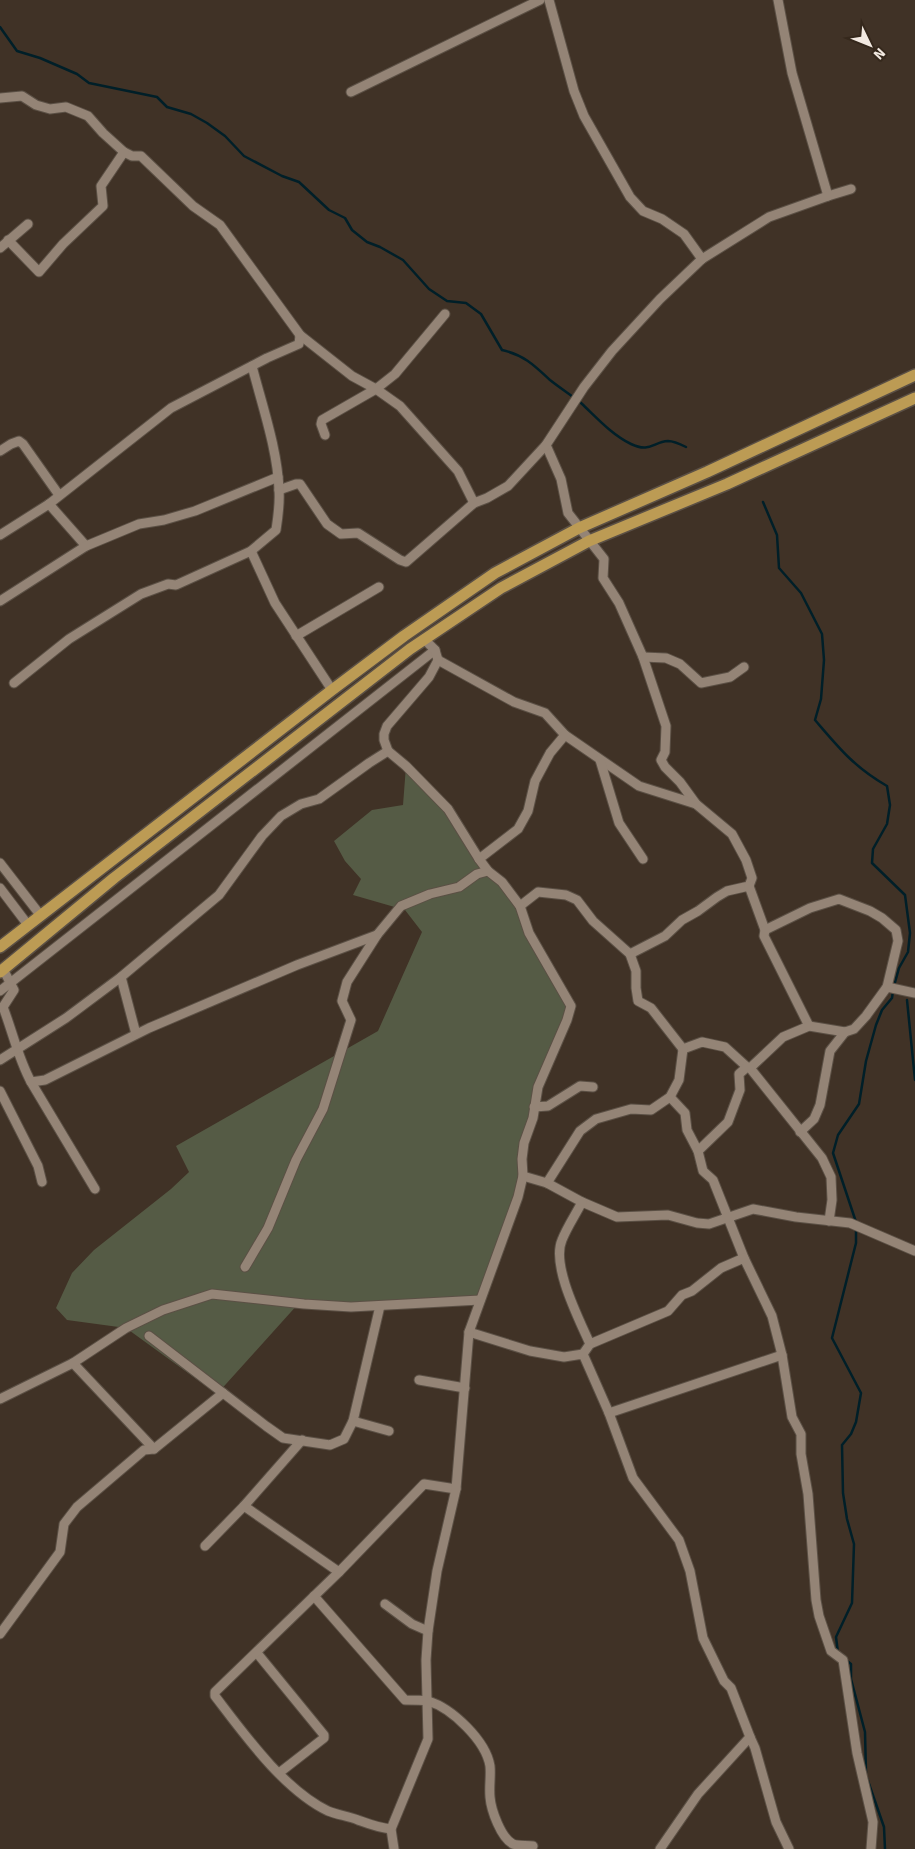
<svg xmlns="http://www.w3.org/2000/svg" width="915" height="1849" font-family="Signika,sans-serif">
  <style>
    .green { fill: #555b45 }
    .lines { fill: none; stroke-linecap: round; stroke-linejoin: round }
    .stream { stroke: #001f28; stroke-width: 2.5 }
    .minor-casing { stroke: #5b5045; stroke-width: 11 }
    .major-casing { stroke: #5b5045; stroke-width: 14 }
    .minor { stroke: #948476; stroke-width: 9 }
    .major { stroke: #bc9b54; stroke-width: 11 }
  </style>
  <rect width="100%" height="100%" fill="#403226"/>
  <polygon class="green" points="406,766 448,809 479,859 520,906 529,933 571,1006 538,1087 524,1143 523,1176 480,1300 434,1304 299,1303 217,1394 126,1328 67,1320 56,1308 72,1273 94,1250 171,1189 189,1172 176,1146 378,1031 422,932 405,910 353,895 361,879 345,861 334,841 372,810 403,805"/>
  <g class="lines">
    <g class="stream">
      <path d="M0,27L17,51L40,58L77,74L89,83L157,97L167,107L191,114L207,123L225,136L244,156L282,176L299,182L329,210L345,218L352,230L367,242L380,247L403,260L429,289L447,301L466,303L481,314L502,350C524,355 534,365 550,380C560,388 571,395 581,403C596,417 612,435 631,444C650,453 653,442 668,441C674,441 680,444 686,447"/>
      <path d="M763,502L777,535L779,568L801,593L822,634L824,660L821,699L815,720C839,748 854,767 887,786L890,805L887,824L873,849L872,863L905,895L910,933L908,952L899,968L894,986"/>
      <polyline points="907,1000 915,1080"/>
      <polyline points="856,1222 833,1153 838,1135 859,1104 866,1061 876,1025 882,1010 892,998 893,991"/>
      <polyline points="838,1653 836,1637 852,1603 854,1544 847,1519 843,1493 842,1445 851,1434 856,1422 861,1393 832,1338 856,1243 856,1228"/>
      <polyline points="846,1660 851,1664 851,1679 865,1732 866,1773"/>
      <polyline points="867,1778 884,1827 885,1849"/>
    </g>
    <defs>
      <g id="minor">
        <polyline points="549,0 574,91 584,116 630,197 643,211 662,219 684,234 702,259"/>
        <polyline points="778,0 792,73 828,196"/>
        <polyline points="351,92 540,0"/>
        <polyline points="0,98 22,96 36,105 50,109 66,107 88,116 103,133 124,152 132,156 141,156 193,206 220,225 300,335 352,376 376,389 400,406 458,471 474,503"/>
        <polyline points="8,240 39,272 63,244 103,206 101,186 124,152"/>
        <polyline points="0,248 28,224"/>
        <polyline points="325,435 321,424 322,420 376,389 395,374 445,314"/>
        <polyline points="546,445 561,479 568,513 604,559 603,578 619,603 643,657 666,726 665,752 661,760 665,767 680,782 696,804 732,834 746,860 752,878 749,886 727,891 717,897 698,911 682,920 665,936 630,954"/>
        <polyline points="0,451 11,444 19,441 23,444 59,495"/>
        <polyline points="279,490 296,484 300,484 327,524 341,534 358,533 400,560 406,562 474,503 487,498 508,486 546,445 584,387 612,351 660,299 702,259 769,217 828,196 851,189"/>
        <polyline points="49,504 86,546"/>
        <polyline points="0,535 49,504 171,408 267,358 299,344 300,335"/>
        <polyline points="251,551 275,603 332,690"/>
        <polyline points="0,601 86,546 139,524 164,520 195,511 278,477"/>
        <polyline points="296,636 379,587"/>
        <polyline points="643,657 666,658 680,664 701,683 730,677 744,667"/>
        <polyline points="438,660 514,702 545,713 565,735 639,786 696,804"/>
        <path d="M14,683L69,639L141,594L168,584L176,585L251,551L276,530C278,517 280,504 279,491C278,451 262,405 252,366"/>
        <polyline points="600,760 619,823 643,859"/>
        <polyline points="479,859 518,829 528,811 535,781 550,753 565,735"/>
        <polyline points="0,863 41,916"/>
        <polyline points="749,886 765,930 764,936 809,1026"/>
        <polyline points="0,888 28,925"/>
        <polyline points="520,906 538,892 566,895 577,900 593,921 630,954 636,971 636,988 638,1001 651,1008 683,1049 702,1042 725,1047 747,1067"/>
        <path d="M3,969L14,990L3,1007C13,1033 18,1058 31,1082L45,1080L149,1028L297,965L377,935L401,906L430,894L459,887L477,874L488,871"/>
        <polyline points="121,977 136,1034"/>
        <polyline points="887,987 915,993"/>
        <polyline points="0,991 435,650"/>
        <polyline points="0,1060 66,1018 121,977 219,895 262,836 281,816 301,804 319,799 369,763 388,751"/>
        <polyline points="750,1068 822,1158 831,1177 832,1200 829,1221"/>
        <polyline points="31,1082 95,1189"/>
        <polyline points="0,1091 38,1166 42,1182"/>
        <polyline points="670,1097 685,1113 687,1130 698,1151 703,1171 713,1180 744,1258 772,1316 782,1355 792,1417 801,1434 801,1454 808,1494 816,1600 819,1616 831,1651 843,1660 857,1753 873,1822 871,1849"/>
        <polyline points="534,1107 548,1106 580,1086 593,1087"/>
        <polyline points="800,1132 814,1119 820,1105 830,1051 845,1032"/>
        <polyline points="698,1151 728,1122 740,1090 739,1074 747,1067 750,1068 783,1037 809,1026 845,1032 854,1029 866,1016 887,987 898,941 896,930 882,918 870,911 839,899 810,908 765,930"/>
        <polyline points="523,1176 547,1183 582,1202 617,1217 668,1215 697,1223 709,1224 753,1209 796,1217 850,1223 915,1251"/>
        <polyline points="547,1183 580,1131 596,1119 631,1109 651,1110 670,1097 679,1080 683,1049"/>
        <path d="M582,1202C576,1214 567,1227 562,1240C551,1265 579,1319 590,1344"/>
        <polyline points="245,1267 268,1228 296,1160 323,1109 351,1020 342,1001 347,982 377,935"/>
        <polyline points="469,1332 530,1351 564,1357 583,1354 609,1413 633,1478 679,1540 690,1571 703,1638 724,1681 731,1688 750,1737 698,1794 660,1849"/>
        <polyline points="149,1336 266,1426 283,1438 330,1445 344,1439 353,1421 380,1306"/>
        <polyline points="583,1354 590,1344 668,1311 682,1295 692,1291 721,1268 744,1258"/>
        <polyline points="73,1363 154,1449"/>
        <polyline points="419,1380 465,1388"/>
        <polyline points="0,1399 73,1363 126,1328 163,1310 212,1294 304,1304 351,1307 480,1300"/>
        <polyline points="609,1413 782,1355"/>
        <polyline points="353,1421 389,1431"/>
        <polyline points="244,1506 339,1572"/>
        <polyline points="205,1546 244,1506 302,1440"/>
        <path d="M314,1596L405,1700C412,1700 421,1700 428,1701C452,1708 486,1741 490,1766C491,1776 489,1786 490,1797C491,1810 501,1838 513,1844C518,1846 527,1845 533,1846"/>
        <polyline points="385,1604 412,1624 428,1631"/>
        <polyline points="0,1634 60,1552 64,1524 77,1507 144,1450 154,1449 223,1393"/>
        <polyline points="257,1653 324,1735 324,1738 279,1773"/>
        <polyline points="750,1737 755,1748 776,1822 789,1849"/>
        <path d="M391,1829C379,1828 369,1824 358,1820C348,1816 338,1815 328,1811C284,1790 244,1734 215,1696V1692L339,1572L424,1484L456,1489"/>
        <polyline points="394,1849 391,1829 428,1739 426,1660 428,1631 437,1571 456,1489 469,1332 518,1197 523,1176 522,1159 524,1143 533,1118 538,1087 567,1020 571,1006 529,933 520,906 502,882 488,871 479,859 448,809 406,766 388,751 384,740 384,734 387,726 429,677 438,660 435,650 424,639"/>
      </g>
      <g id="major">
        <polyline points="0,947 332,690 404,636 495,573 579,528 707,472 915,375"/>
        <polyline points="0,972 114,878 410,649 501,588 589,541 727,484 915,398"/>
      </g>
    </defs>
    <use href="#minor" class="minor-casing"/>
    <use href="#major" class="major-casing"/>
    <use href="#minor" class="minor"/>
    <use href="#major" class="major"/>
  </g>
  <g transform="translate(870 45) rotate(133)" stroke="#35281c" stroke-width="4" paint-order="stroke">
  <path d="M0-4L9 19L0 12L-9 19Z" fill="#f2e9e1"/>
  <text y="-8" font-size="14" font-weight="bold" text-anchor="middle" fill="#f2e9e1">N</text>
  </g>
</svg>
